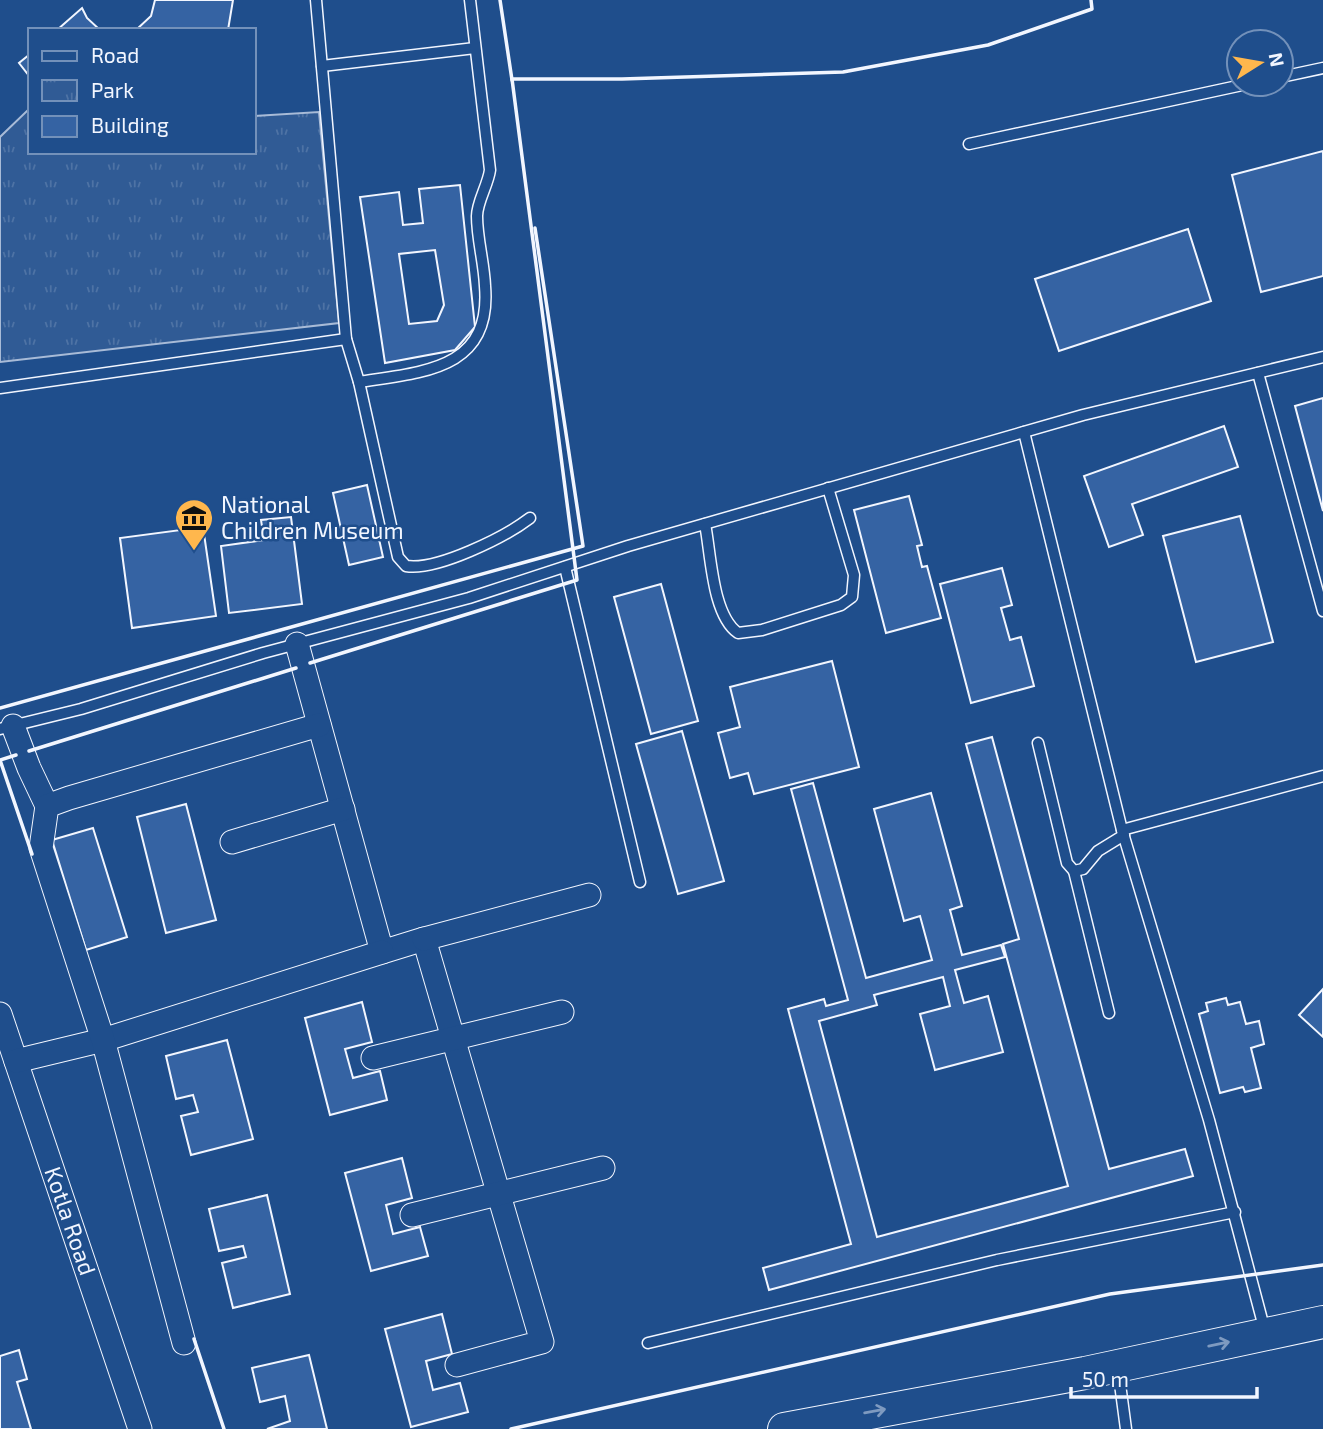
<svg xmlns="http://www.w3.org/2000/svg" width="1323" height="1429" font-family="'Exo 2',sans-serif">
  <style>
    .park { fill: url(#park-tufts); stroke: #a8bbd7; stroke-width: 2 }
    .building { fill: #3563a3; stroke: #f2f6ff; stroke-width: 2; fill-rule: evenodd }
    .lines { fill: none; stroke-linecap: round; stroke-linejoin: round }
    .lane-casing { stroke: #f2f6ff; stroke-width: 13 }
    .street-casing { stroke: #f2f6ff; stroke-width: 25 }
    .secondary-casing { stroke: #f2f6ff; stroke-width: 34 }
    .lane { stroke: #1f4e8c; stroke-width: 10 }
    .street { stroke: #1f4e8c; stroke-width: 23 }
    .secondary { stroke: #1f4e8c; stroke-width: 32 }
    .wall { stroke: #f2f6ff; stroke-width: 3.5 }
    .oneway { stroke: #7e9ac0 }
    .labels { text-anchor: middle; stroke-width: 5; stroke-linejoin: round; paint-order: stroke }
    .poi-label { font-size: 23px; fill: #f2f6ff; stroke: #1f4e8c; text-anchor: start }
    .street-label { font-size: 23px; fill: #f2f6ff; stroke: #1f4e8c }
  </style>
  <defs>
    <pattern id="park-tufts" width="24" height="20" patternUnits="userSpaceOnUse" patternTransform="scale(1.75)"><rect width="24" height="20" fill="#305b95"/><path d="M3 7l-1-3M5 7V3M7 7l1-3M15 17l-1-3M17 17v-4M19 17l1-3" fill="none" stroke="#4e73a5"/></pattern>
  </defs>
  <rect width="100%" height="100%" fill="#1f4e8c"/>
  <polygon class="park" points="30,108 30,152 254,152 254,116 319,112 339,323 0,362 0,137"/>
  <g class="building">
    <polygon points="155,0 233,0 228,30 136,30 151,16"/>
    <polygon points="82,8 87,18 100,30 57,30"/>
    <polygon points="30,54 30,77 19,63"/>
    <polygon points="1323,151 1323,276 1261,292 1232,175"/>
    <path d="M460,185L475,327L455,350L385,363L360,197L399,192L403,225L423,223L419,189ZM435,250L444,305L437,321L409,324L399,254Z"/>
    <polygon points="1188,229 1211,301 1059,351 1035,279"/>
    <polygon points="1323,398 1323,511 1295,406"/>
    <polygon points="1224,426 1238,467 1132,504 1143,535 1109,547 1084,476"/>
    <polygon points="367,485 383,557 349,565 333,493"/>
    <polygon points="909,496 922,545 917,546 922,567 927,566 941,618 886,633 854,510"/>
    <polygon points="1240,516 1273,642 1196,662 1163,536"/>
    <polygon points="291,517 302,604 229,613 221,546 264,540 261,520"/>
    <polygon points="203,527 216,616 132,628 120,538"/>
    <polygon points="1002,568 1012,605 1001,608 1010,640 1021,637 1034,686 971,703 940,584"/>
    <polygon points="661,584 698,721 651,734 614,597"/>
    <polygon points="832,661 859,767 754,794 748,773 730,778 718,733 740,727 730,687"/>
    <polygon points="682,731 724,881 678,894 636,744"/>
    <polygon points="992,737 1109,1169 1185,1149 1193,1176 769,1290 763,1268 851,1244 788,1009 824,999 826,1006 848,1000 791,789 813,783 866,978 932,960 920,916 904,921 874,809 931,793 962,906 950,910 962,955 1001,945 1005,957 955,970 964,1003 988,996 1003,1052 935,1070 920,1014 950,1006 943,977 874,995 877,1005 819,1021 877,1237 1068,1186 1003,944 1019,939 966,744"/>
    <polygon points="186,804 216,920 166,933 137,817"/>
    <polygon points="93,828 127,937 86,950 52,840"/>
    <polygon points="1323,989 1323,1037 1299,1015"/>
    <polygon points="1226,998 1228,1005 1240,1002 1246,1024 1259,1021 1264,1044 1251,1048 1261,1088 1245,1092 1243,1087 1220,1093 1199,1014 1208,1011 1206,1003"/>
    <polygon points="362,1002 372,1042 345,1049 353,1078 380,1071 387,1100 330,1115 305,1018"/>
    <polygon points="227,1040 253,1139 191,1155 181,1116 198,1112 193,1095 176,1099 166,1056"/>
    <polygon points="402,1158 412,1198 386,1205 393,1234 420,1227 428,1256 371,1271 345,1173"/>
    <polygon points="267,1195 290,1294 233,1308 222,1263 246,1257 243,1246 219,1251 209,1209"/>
    <polygon points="442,1314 452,1354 426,1361 433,1390 460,1383 468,1412 411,1427 385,1329"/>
    <polygon points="19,1350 27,1379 17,1382 31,1429 0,1429 0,1356"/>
    <polygon points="309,1355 327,1429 267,1429 290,1421 285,1396 260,1402 252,1368"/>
  </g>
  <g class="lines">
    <defs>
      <g id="lane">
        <path d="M316,0L346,339L359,382L398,557L406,566C437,571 505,537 530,518"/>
        <polyline points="322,66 475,48"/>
        <polyline points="1281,77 1323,68"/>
        <polyline points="969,144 1247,84"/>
        <polyline points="1258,373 1323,611"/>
        <path d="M359,382C423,372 492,370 485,286C484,262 477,239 477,216C477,202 488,185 490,170L470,0"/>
        <polyline points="0,388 346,339"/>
        <polyline points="1024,432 1122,830 1209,1120 1265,1331"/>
        <path d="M705,524C711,554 712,615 738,633L762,630L841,605L852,597L854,575L828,488"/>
        <polyline points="565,567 640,882"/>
        <polyline points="0,729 81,709 263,653 469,598 628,546 1083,415 1323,357"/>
        <polyline points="1038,743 1067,863 1074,871 1083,869 1098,851 1124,835"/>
        <polyline points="1122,830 1323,776"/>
        <polyline points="1074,871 1109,1013"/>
        <polyline points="648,1343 997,1260 1235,1212"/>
        <polyline points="1118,1369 1126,1429"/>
      </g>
      <g id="street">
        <polyline points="297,644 382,952 424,939 542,1342 457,1365"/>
        <polyline points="13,726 29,768 47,806"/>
        <polyline points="232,842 343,809"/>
        <polyline points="424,939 589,895"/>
        <polyline points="0,1014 140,1429"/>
        <polyline points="373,1058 562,1012"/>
        <polyline points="16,1061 103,1040 382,952"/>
        <polyline points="412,1215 603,1168"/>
        <polyline points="184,1343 103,1040 41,848 47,806 69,798 319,725"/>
      </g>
      <polyline id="secondary" points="784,1429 1085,1373 1323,1322"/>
    </defs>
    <use href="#lane" class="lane-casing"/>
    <use href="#street" class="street-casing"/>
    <use href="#secondary" class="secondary-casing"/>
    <use href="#lane" class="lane"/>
    <use href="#street" class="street"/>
    <use href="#secondary" class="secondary"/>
    <g class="wall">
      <polyline points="500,0 512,80"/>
      <polyline points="310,663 577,580 512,79 622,79 843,72 988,45 1092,9 1091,0"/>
      <polyline points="0,708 583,546 535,228"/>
      <polyline points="29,751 296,668"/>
      <polyline points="16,755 0,760 32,854"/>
      <polyline points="194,1339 224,1429"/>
      <polyline points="511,1429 1110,1294 1323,1265"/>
    </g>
  </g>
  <defs><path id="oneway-shaft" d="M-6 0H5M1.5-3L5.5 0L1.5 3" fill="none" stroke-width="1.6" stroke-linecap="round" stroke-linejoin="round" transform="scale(1.75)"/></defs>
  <g class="oneway">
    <use href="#oneway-shaft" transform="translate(1219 1344) rotate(-12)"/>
    <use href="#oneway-shaft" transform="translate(875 1411) rotate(-10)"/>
  </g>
  <defs>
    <symbol id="museum-pin" viewBox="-11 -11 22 30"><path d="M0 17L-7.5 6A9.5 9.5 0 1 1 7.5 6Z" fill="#ffb74d" stroke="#1f4e8c"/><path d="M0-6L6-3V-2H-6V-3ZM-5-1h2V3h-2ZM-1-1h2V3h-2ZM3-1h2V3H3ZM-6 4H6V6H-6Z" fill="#111"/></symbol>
  </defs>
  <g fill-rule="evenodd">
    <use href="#museum-pin" x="172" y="496" width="44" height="60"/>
  </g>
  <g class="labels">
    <g class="poi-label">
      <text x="221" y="513">National<tspan x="221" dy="26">Children Museum</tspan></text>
    </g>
    <g class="street-label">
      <text transform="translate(70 1221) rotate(71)" y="8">Kotla Road</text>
    </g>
  </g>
  <rect x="28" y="28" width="228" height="126" fill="#1f4e8c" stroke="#7391ba" stroke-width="2"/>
  <rect x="42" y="51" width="35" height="10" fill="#1f4e8c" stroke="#7391ba" stroke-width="2"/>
  <text x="91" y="63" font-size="21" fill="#f2f6ff">Road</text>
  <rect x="42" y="80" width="35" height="21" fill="url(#park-tufts)" stroke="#7391ba" stroke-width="2"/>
  <text x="91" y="98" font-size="21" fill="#f2f6ff">Park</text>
  <rect x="42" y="116" width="35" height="21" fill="#3563a3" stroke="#7391ba" stroke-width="2"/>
  <text x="91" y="133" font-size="21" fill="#f2f6ff">Building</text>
  <g transform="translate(1260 63) rotate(79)"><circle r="33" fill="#1f4e8c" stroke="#7391ba" stroke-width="2"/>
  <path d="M0-5L12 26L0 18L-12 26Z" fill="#ffb74d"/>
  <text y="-10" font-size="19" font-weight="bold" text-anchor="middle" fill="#f2f6ff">N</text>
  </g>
  <path d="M1071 1387v10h186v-10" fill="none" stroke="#f2f6ff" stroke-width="3.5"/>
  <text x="1082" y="1387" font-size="21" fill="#f2f6ff" stroke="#1f4e8c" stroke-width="5" paint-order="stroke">50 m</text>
</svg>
